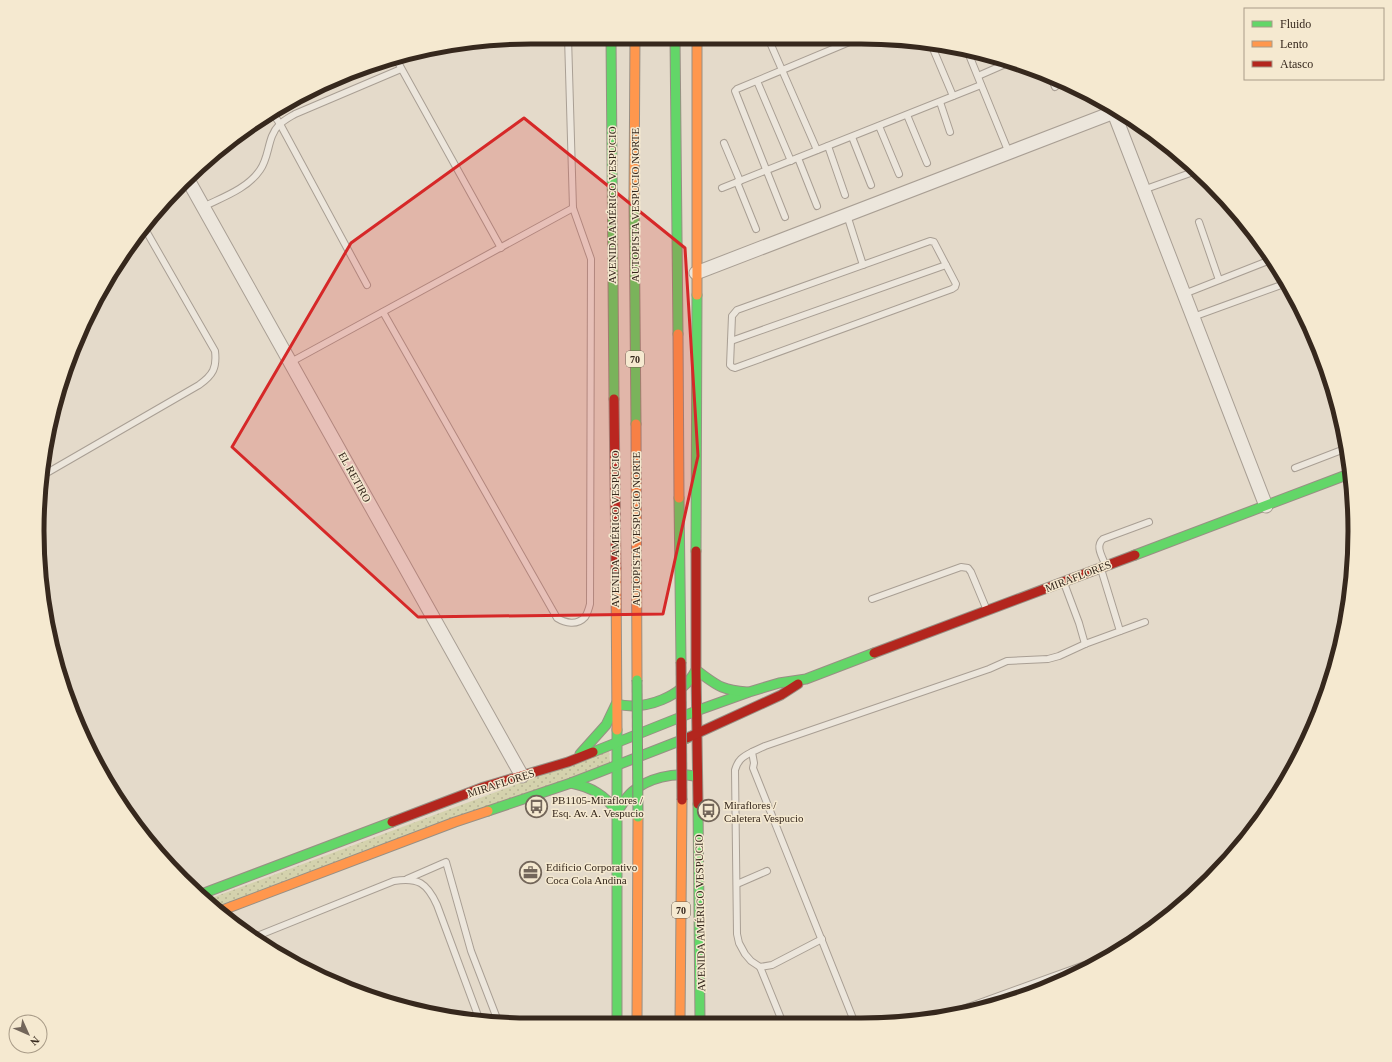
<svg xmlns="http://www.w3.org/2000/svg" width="1392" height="1062" font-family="Georgia,serif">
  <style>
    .grass { fill: url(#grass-dots) }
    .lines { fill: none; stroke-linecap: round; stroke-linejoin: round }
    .lane-casing { stroke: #a99f94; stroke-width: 8 }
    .street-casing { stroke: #a99f94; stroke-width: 15 }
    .fast-casing { stroke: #988f84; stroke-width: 11 }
    .slow-casing { stroke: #988f84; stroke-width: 11 }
    .jam-casing { stroke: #988f84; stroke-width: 11 }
    .lane { stroke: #ece6dc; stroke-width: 6 }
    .street { stroke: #ece6dc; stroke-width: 13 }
    .fast { stroke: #63d668; stroke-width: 9 }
    .slow { stroke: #ff974d; stroke-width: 9 }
    .jam { stroke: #b3261e; stroke-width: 9 }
    .fast-bridge-casing { stroke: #8e857b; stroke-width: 11; stroke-linecap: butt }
    .jam-bridge-casing { stroke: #8e857b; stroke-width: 11; stroke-linecap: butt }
    .fast-bridge { stroke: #63d668; stroke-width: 9 }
    .jam-bridge { stroke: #b3261e; stroke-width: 9 }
    .marked { fill: #d62828; fill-opacity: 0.2; stroke: #d62828; stroke-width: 3; stroke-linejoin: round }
    .labels { text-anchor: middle; stroke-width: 3; stroke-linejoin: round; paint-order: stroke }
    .shield { fill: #f5e9d0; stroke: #6f6253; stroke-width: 1 }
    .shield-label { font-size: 10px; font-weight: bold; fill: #36281d }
    .street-label { font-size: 11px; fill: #36281d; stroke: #f5e9d0 }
    .poi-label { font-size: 11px; fill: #36281d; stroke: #f5e9d0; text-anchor: start }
    .rim { fill: none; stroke: #36281d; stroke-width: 5 }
  </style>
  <defs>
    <pattern id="grass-dots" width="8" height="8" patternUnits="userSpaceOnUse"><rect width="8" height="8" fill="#d4d2ad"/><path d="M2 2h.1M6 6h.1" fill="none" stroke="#b7b494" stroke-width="1.8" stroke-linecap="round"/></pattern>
  </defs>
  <rect width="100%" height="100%" fill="#e4daca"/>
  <polygon class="grass" points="609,750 610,763 217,910 206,900"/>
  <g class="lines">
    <defs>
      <g id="lane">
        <polyline points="768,38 817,150"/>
        <polyline points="770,42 781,38"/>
        <polyline points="931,44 953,96"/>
        <polyline points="967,50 1009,153"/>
        <polyline points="395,57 501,248"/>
        <polyline points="978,76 1010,62"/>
        <polyline points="1051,77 1055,87"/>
        <polyline points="757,81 791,161"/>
        <polyline points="940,102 950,132"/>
        <polyline points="272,112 280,124 367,285"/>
        <polyline points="907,115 927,163"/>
        <polyline points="879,126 899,174"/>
        <polyline points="852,137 871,185"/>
        <polyline points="724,143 740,181"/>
        <polyline points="828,146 845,195"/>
        <polyline points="798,158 817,206"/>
        <polyline points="737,182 756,229"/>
        <polyline points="722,188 981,85"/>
        <polyline points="1143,190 1196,171"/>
        <path d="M203,207C223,197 247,189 260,170C270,156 267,137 279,125C284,120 290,117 295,114L401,69"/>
        <polyline points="847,215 863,265"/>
        <polyline points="785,217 735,91 737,89 859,38"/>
        <polyline points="1199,222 1219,280"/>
        <polygon points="930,241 934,242 956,284 955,287 952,289 735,368 732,367 730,365 732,316 737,310"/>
        <polyline points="1184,294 1273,259"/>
        <path d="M383,312L557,618C565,623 577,626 585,617C587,614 589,608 590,604L591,259L573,208L568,37"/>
        <polyline points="1193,317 1284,284 1287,285"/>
        <polyline points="1307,323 1325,368"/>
        <polyline points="731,341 946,265"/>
        <polyline points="291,362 573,208"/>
        <polyline points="1295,468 1347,448"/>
        <path d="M45,474L199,385C213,375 217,368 215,351L145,229"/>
        <path d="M1105,564C1102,556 1095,546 1103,539L1149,522"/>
        <polyline points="1101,569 1120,631"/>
        <polyline points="1064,583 1079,623 1085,644"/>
        <polyline points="872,599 961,567 968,568 971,572 986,608"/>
        <path d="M752,752C742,757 738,760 735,770L737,934L739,943L745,954L751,961L760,967L782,1021"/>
        <polyline points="407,879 446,862 471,951 498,1021"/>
        <polyline points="737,884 767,871"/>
        <path d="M252,938L394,881C418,877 427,883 437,905L480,1021"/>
        <polyline points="760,967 772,965 822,939"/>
        <polyline points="938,1018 1101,959"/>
        <polyline points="854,1021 753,768 754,763 752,752 765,746 989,669 1007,661 1048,659 1059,656 1085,644 1145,622"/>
      </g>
      <g id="street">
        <polyline points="1114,113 1266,506"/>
        <polyline points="187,178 522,776"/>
        <polyline points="696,273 1117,111"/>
      </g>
      <g id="fast">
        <polyline points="611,37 614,399"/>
        <polyline points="675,37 678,334"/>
        <polyline points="634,199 636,424"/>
        <polyline points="679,498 681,662"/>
        <polyline points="696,551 697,295"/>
        <polyline points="1135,555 1349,474"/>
        <polyline points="617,730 617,1021"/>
        <polyline points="593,752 696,711 749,692 779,683 806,679 874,653"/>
        <path d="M580,754L606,725L616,704C646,711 682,697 696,670C717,685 720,690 747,692"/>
        <path d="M571,783C591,787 605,795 617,812C622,805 626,797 632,792C648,778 674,772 694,776"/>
        <polyline points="698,804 700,1021"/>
        <polyline points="488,811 571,783 687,738"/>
        <polyline points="199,895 392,822"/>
      </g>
      <g id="slow">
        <polyline points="634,199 635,37"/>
        <polyline points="697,295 697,37"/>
        <polyline points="678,334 679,498"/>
        <polyline points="636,424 637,680"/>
        <polyline points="616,568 617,730"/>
        <polyline points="220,911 455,822 488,811"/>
        <polyline points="637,1021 638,817"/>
        <polyline points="680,1021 682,800"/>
      </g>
      <g id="jam">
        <polyline points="614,399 616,568"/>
        <polyline points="696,551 696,670 698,804"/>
        <polyline points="874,653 1135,555"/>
        <polyline points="687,738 781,695 798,684"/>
        <polyline points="392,822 484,787 568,762 593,752"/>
      </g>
    </defs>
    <use href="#lane" class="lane-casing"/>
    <use href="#street" class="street-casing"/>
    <use href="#fast" class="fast-casing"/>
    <use href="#slow" class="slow-casing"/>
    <use href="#jam" class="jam-casing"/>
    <use href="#lane" class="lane"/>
    <use href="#street" class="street"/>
    <use href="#fast" class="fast"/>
    <use href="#slow" class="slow"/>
    <use href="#jam" class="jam"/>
    <defs>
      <polyline id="fast-bridge" points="637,680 638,817"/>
      <polyline id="jam-bridge" points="681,662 682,800"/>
    </defs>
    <use href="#fast-bridge" class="fast-bridge-casing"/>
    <use href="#jam-bridge" class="jam-bridge-casing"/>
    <use href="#fast-bridge" class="fast-bridge"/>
    <use href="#jam-bridge" class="jam-bridge"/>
  </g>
  <path class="marked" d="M524,118L685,248L698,456L663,614L418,617L232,447L351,243Z"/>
  <defs>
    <symbol id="bus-ring" viewBox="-11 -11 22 22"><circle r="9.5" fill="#f5e9d0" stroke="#73665a" stroke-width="1.5"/><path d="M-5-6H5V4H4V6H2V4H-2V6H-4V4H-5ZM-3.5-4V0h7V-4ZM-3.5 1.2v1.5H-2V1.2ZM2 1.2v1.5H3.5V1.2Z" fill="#73665a"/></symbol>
    <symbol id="office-ring" viewBox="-11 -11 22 22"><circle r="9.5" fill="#f5e9d0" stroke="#73665a" stroke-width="1.5"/><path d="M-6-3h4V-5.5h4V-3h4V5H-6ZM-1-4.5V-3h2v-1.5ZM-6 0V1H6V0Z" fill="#73665a"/></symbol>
  </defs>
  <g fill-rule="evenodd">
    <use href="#bus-ring" x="524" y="794" width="25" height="25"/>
    <use href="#bus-ring" x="696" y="798" width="25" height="25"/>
    <use href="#office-ring" x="518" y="860" width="25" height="25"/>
  </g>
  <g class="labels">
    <g class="shield">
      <rect x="626" y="351" width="18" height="16" rx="3"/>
      <rect x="672" y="902" width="18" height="16" rx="3"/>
    </g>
    <g class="shield-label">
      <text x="635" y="363">70</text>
      <text x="681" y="914">70</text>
    </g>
    <g class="street-label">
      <text transform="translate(612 205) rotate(-90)" y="4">AVENIDA AMÉRICO VESPUCIO</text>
      <text transform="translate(635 205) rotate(-90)" y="4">AUTOPISTA VESPUCIO NORTE</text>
      <text transform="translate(355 477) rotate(61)" y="4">EL RETIRO</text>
      <text transform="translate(615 529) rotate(-90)" y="4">AVENIDA AMÉRICO VESPUCIO</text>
      <text transform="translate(636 529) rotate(-90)" y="4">AUTOPISTA VESPUCIO NORTE</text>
      <text transform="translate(1078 576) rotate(-21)" y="4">MIRAFLORES</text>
      <text transform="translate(501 783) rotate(-18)" y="4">MIRAFLORES</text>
      <text transform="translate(700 913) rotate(-91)" y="4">AVENIDA AMÉRICO VESPUCIO</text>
    </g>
    <g class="poi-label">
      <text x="552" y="804">PB1105-Miraflores /<tspan x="552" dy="13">Esq. Av. A. Vespucio</tspan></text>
      <text x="724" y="809">Miraflores /<tspan x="724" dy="13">Caletera Vespucio</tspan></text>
      <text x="546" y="871">Edificio Corporativo<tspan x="546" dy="13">Coca Cola Andina</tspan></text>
    </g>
  </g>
  <path d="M0 0H1392V1062H0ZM531 44H861A487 487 0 0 1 1348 531V531A487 487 0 0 1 861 1018H531A487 487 0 0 1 44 531V531A487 487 0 0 1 531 44Z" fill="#f5e9d0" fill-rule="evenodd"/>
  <path class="rim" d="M531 44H861A487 487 0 0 1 1348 531V531A487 487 0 0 1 861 1018H531A487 487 0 0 1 44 531V531A487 487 0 0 1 531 44Z"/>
  <rect x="1244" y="8" width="140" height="72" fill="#f5e9d0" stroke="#a99c88"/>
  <rect x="1252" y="21" width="20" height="6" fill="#63d668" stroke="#a99c88"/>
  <text x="1280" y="28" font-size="12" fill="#36281d">Fluido</text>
  <rect x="1252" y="41" width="20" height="6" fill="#ff974d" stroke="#a99c88"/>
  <text x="1280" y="48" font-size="12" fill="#36281d">Lento</text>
  <rect x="1252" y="61" width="20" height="6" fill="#b3261e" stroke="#a99c88"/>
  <text x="1280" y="68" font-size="12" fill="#36281d">Atasco</text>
  <g transform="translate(28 1034) rotate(135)"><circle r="19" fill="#f5e9d0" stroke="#a99c88"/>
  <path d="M0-3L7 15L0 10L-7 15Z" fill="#73665a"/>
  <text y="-6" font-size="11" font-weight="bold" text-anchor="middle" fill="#36281d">N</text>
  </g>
</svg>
